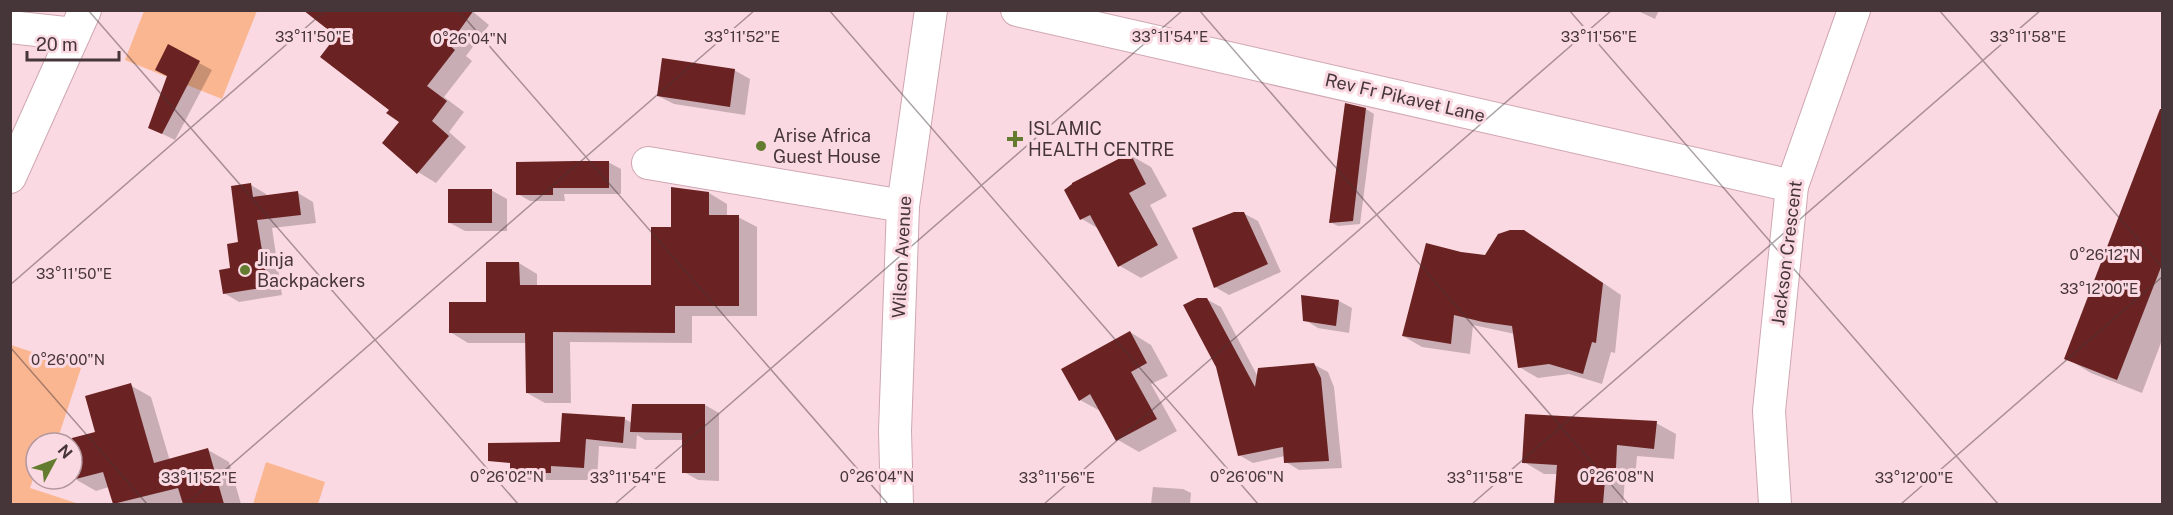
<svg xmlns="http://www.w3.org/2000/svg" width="2173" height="515" font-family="'Public Sans',sans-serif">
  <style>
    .green { fill: #fab691 }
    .shadow { fill: #0003 }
    .building { fill: #6a2322 }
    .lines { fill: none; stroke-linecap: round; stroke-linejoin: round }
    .street-casing { stroke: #cfa7b2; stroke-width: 34 }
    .street { stroke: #fff; stroke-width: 32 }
    .ticks { fill: none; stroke: #46363a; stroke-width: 1.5; stroke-opacity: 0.45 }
    .poi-dot { fill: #637c2f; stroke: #fbd9e2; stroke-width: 2 }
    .labels { text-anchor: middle; stroke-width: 6; stroke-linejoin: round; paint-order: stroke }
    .street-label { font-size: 18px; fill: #46363a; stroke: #fbd9e2 }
    .poi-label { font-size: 18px; fill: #46363a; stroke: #fbd9e2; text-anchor: start }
    .ticks-label { font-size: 15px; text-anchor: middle; fill: #46363a; stroke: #fbd9e2; stroke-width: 6; stroke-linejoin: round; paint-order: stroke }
  </style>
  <rect width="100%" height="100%" fill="#fbd9e2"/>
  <g class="green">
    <polygon points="144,11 257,11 222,99 125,60"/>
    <polygon points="11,345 81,368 58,438 48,434 45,443 36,443 36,470 30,488 79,504 11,504"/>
    <polygon points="266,462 325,482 318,504 253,504"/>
  </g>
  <g class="shadow">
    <polygon points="471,10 489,25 466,56 472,61 444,97 464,112 449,132 466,147 436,183 418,172 401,122 388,112"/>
    <polygon points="1636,10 1659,10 1655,19"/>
    <polygon points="168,46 212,70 175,140 150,128 169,76"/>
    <polygon points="734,70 750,79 745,115 674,104 658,96"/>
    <polygon points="1366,109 1374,114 1360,224 1338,226 1330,222"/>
    <polygon points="2162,124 2162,340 2142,393 2091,373 2066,358"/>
    <polygon points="1130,155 1151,167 1167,196 1150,205 1178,258 1141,278 1120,266 1099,229 1082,219"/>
    <polygon points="608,162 621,169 621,194 564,194 565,201 530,201 518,194"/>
    <polygon points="251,185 266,194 267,197 298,193 313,202 316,223 272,228 282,295 239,302 224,293 239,244"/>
    <polygon points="491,190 507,199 507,231 465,231 450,223"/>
    <polygon points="709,193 727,204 727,217 738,217 757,227 757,316 692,316 692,343 570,342 571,403 545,403 527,393 527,343 468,343 450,332 488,303 487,263 519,263 537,274 537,286 652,287 673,228"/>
    <polygon points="1243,213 1258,221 1281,272 1229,295 1215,287"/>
    <polygon points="1544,243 1621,295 1615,353 1611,352 1602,384 1569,374 1538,378 1519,367 1515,334 1473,325 1470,354 1422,347 1403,336 1461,254 1486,257"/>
    <polygon points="1206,299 1221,307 1258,377 1313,364 1328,372 1334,387 1342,468 1299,470 1286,462 1285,456 1253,463 1239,455"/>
    <polygon points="1339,301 1352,308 1349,333 1318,328 1305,320"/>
    <polygon points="1130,332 1151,345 1168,376 1151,384 1177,431 1139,452 1118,440 1102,412 1080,400"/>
    <polygon points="130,385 151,397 170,461 208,450 229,462 241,504 114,504 109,487 96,491 75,479 72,468 72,443 65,441 97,433"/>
    <polygon points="705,405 719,413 719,481 698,480 684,472 684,440 645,440 637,435 636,449 599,446 597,480 525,480 511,472 562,444 625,419 632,423"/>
    <polygon points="1656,423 1676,434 1674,459 1637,456 1635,479 1625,478 1623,504 1555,504 1558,474 1544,474 1524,462"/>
    <polygon points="1153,487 1183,489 1191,493 1190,504 1151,504"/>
  </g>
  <g class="building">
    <polygon points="303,10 474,10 449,45 455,50 427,86 447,101 432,121 449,136 417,174 382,143 399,122 386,113 389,110 320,57 336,36"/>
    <polygon points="168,44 200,61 162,134 148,128 167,76 155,70"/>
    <polygon points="662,58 735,69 730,107 657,96"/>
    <polygon points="1345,103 1366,108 1353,221 1329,223"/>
    <polygon points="2160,109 2163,109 2163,262 2117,380 2064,359"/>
    <polygon points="1130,153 1146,184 1129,193 1158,245 1118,267 1090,215 1080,220 1064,190 1072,184 1072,183"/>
    <polygon points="575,161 609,161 609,188 553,188 553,195 516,195 516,162"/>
    <polygon points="251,183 253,197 298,191 301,215 257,220 268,287 223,294 219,270 230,268 227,244 238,242 231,186"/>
    <polygon points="671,187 709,192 709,215 739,215 739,306 675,306 675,333 553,332 553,393 526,393 525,333 449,333 449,302 486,302 486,262 519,262 520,285 651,285 651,227 671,227"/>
    <rect x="448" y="189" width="44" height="34"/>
    <polygon points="1234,212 1244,212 1268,264 1214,288 1192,228"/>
    <polygon points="1510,230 1524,230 1603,283 1596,343 1592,342 1583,374 1549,364 1518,368 1512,326 1483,322 1454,315 1451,344 1402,336 1426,243 1461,252 1485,255 1498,234"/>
    <polygon points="1301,295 1339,300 1336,326 1303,321"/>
    <polygon points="1197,298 1207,298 1255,387 1258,368 1314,363 1321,378 1329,461 1284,463 1283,447 1238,456 1216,367 1183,305"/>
    <polygon points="1130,331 1147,363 1131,372 1157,419 1116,441 1090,394 1079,401 1061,369"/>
    <polygon points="131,383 154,463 208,448 224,504 183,504 178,488 113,504 103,472 72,480 72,438 95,432 85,396"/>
    <polygon points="632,404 705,404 705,473 682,473 682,433 630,432"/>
    <polygon points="562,413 625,417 623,443 586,439 584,468 551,466 551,473 510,473 510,463 488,461 488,443 560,442"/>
    <polygon points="1525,414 1657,421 1654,449 1617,445 1616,468 1606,468 1603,504 1554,504 1557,465 1522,463"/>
  </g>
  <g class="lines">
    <defs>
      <g id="street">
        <polyline points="1017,10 1792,186"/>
        <polyline points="10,27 74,34"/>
        <polyline points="648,163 903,206"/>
        <polyline points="10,177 85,10"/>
        <polyline points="897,504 895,431 903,206 931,10"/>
        <polyline points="1775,504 1769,411 1792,186 1854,10"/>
      </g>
    </defs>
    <use href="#street" class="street-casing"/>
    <use href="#street" class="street"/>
  </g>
  <path class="ticks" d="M88,10L518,504M458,10L888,504M829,10L1258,504M1199,10L1628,504M1569,10L1998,504M1939,10L2162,267M10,285L326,10M10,347L147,504M186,504L755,10M615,504L1183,10M1044,504L1612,10M1472,504L2041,10M1901,504L2162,277"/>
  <g class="poi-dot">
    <path d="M1012 130h6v6h6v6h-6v6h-6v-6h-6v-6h6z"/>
    <circle cx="761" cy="146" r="6"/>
    <circle cx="245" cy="270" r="6"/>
  </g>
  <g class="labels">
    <g class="street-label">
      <text transform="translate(1405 98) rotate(13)" y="6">Rev Fr Pikavet Lane</text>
      <text transform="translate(1787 253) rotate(-83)" y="6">Jackson Crescent</text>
      <text transform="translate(902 257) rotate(-87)" y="6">Wilson Avenue</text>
    </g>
    <g class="poi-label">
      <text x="1028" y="135">ISLAMIC<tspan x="1028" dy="21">HEALTH CENTRE</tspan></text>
      <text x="773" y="142">Arise Africa<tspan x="773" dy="21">Guest House</tspan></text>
      <text x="257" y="266">Jinja<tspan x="257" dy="21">Backpackers</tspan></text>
    </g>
  </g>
  <g class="ticks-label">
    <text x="313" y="42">33°11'50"E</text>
    <text x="742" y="42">33°11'52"E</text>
    <text x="1170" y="42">33°11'54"E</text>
    <text x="1599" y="42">33°11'56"E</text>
    <text x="2028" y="42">33°11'58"E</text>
    <text x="470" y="44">0°26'04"N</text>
    <text x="2105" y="260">0°26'12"N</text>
    <text x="74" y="279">33°11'50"E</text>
    <text x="2099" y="294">33°12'00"E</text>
    <text x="68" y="365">0°26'00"N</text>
    <text x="507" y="482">0°26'02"N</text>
    <text x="877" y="482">0°26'04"N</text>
    <text x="1247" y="482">0°26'06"N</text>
    <text x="1617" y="482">0°26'08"N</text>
    <text x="199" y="483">33°11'52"E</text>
    <text x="628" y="483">33°11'54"E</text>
    <text x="1057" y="483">33°11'56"E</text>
    <text x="1485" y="483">33°11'58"E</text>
    <text x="1914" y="483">33°12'00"E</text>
  </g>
  <rect width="2173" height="515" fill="none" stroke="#46363a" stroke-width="24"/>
  <g transform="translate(54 461) rotate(49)"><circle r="28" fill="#fbd9e2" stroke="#b3989f" stroke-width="1.5"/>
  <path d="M0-4.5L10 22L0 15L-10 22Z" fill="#637c2f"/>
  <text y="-9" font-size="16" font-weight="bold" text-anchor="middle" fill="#46363a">N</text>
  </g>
  <path d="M27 51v9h92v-9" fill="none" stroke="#46363a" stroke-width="3"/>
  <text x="36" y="51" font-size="18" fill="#46363a" stroke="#fbd9e2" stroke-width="4.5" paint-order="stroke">20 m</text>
</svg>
